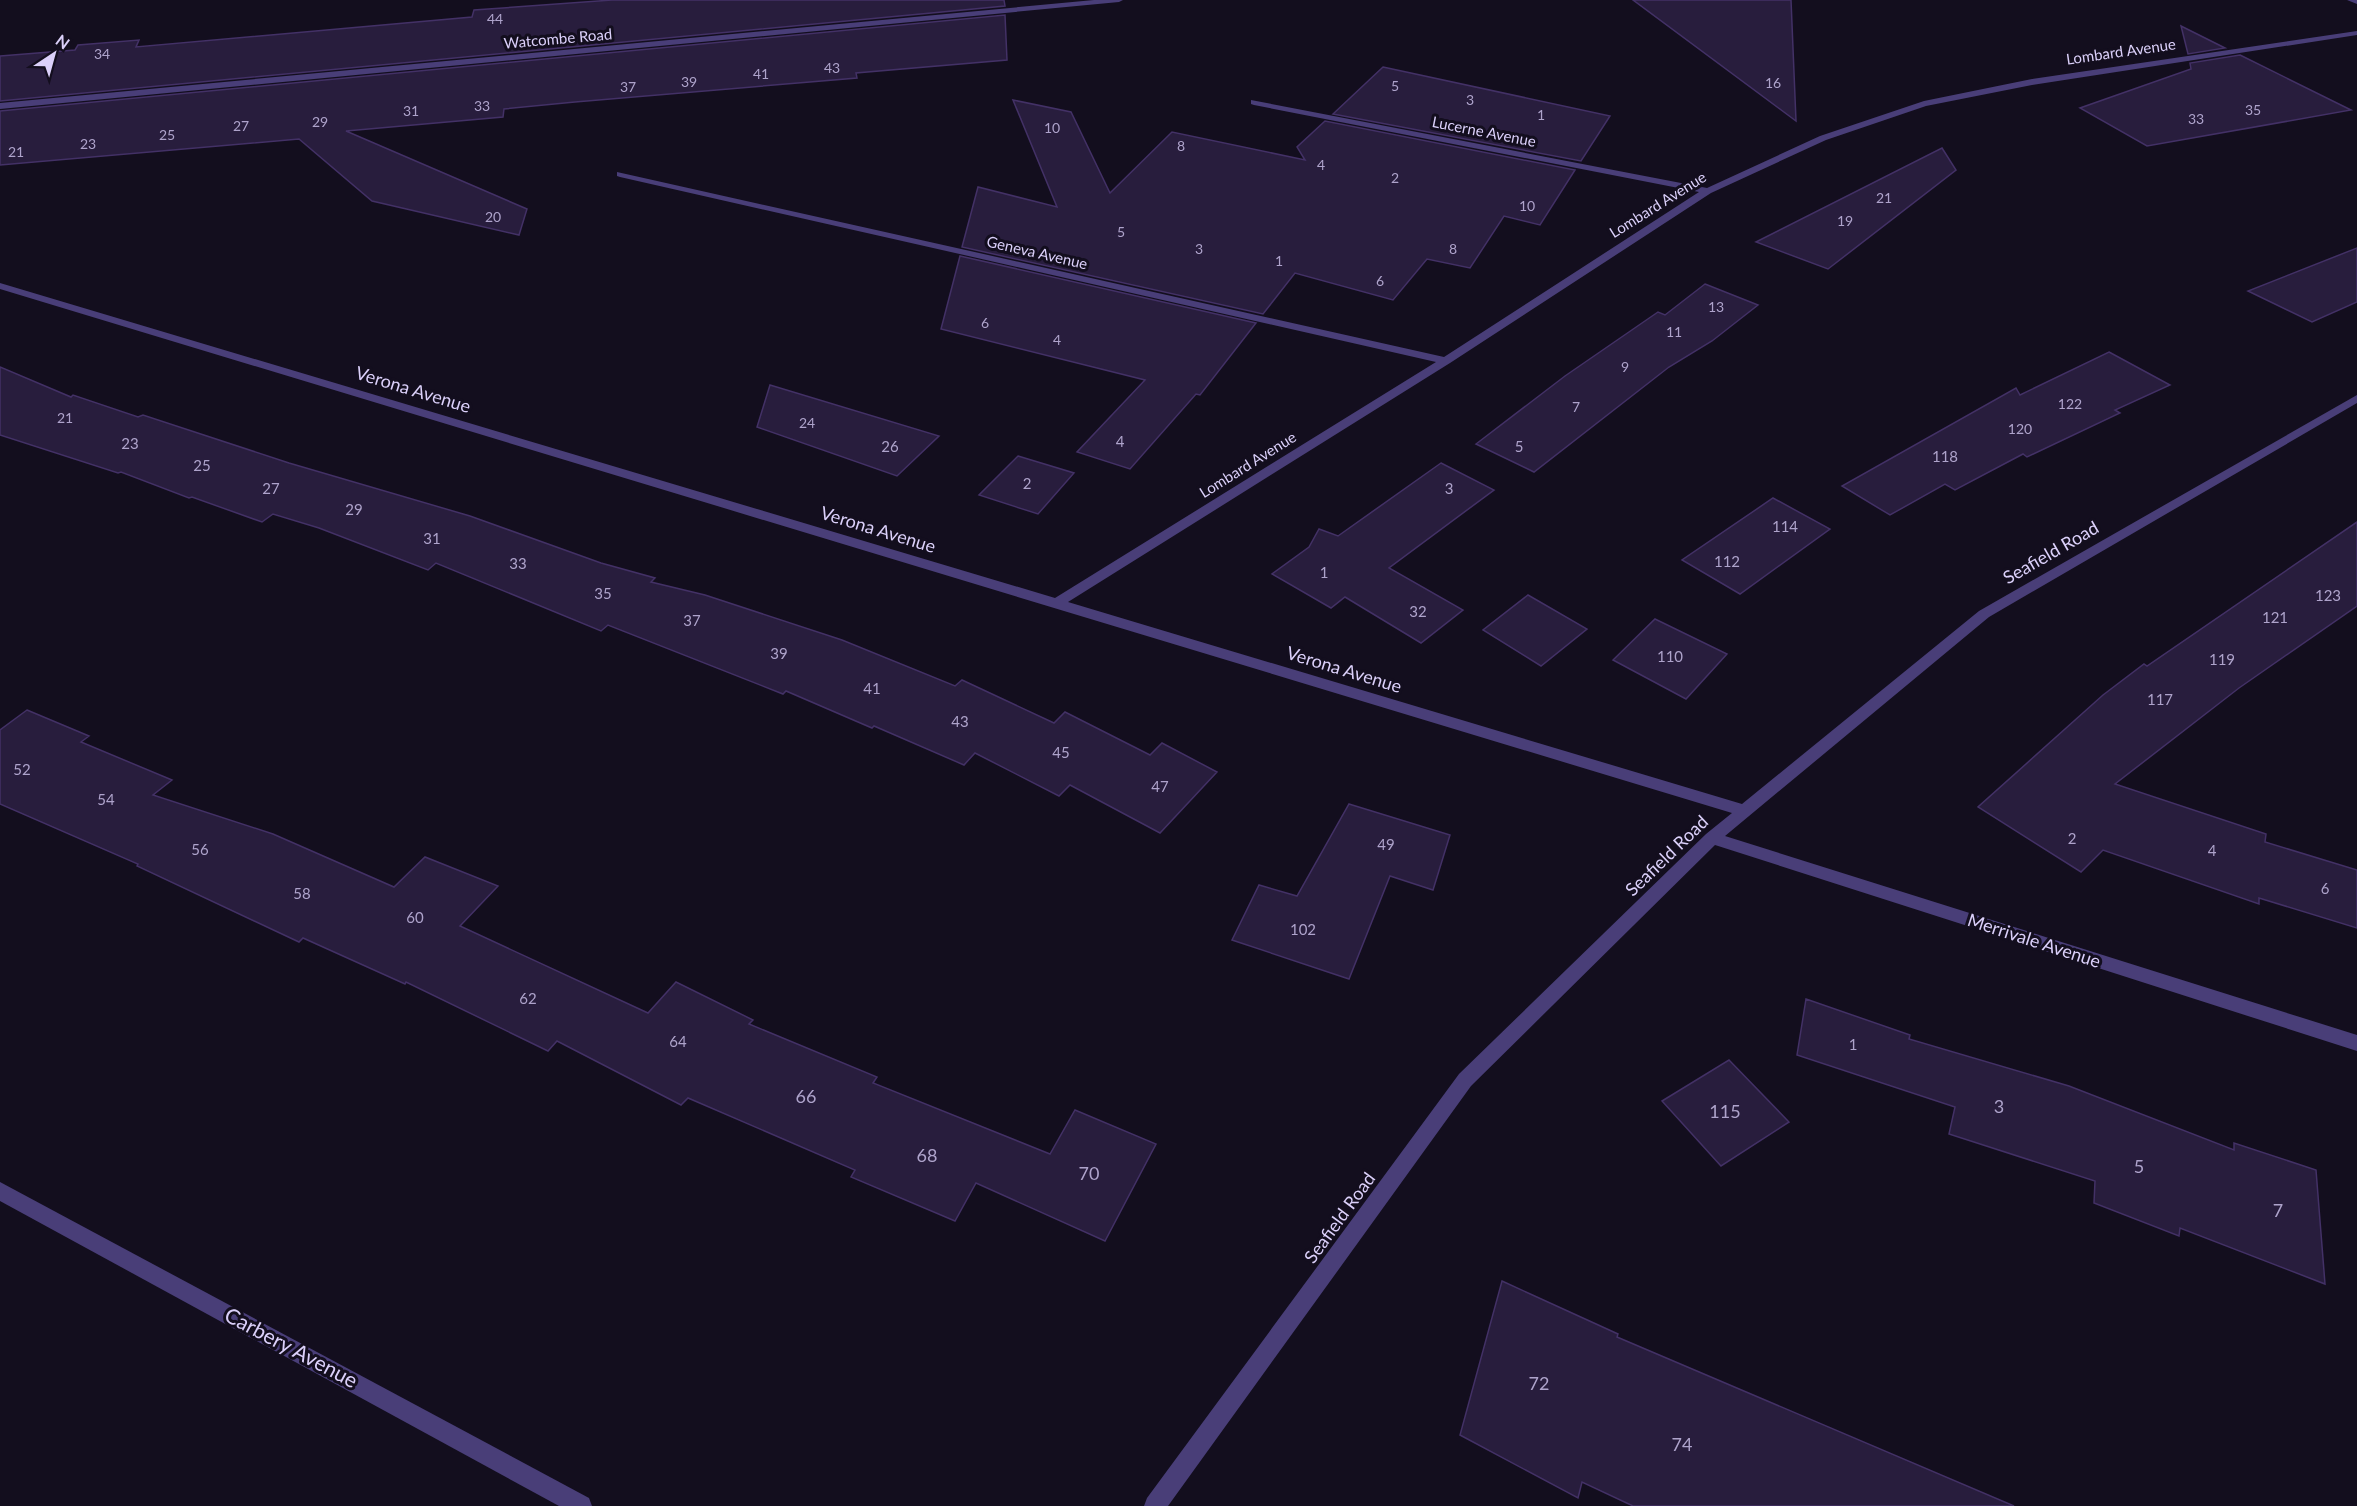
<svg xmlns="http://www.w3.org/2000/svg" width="2357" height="1506" font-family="Lato,sans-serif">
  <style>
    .building { fill: #281d3d; stroke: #433166; stroke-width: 1.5 }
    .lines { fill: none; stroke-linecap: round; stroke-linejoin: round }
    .minor { fill: #493e78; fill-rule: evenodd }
    .labels { text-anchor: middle; stroke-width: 6; stroke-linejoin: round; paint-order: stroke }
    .far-number-label { font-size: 14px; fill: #aea3cb }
    .far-street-label { font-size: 15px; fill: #dbd0fa; stroke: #130e1e }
    .number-label { font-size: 15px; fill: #aea3cb }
    .street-label { font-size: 18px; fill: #dbd0fa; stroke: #130e1e }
    .near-number-label { font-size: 18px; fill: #aea3cb }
    .near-street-label { font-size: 21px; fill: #dbd0fa; stroke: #130e1e }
  </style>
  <rect width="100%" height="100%" fill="#130e1e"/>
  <g class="building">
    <polygon points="612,0 1004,0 1005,6 0,101 0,56 75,50 78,45 139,40 136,47 472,17 474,10"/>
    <polygon points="1633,0 1791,0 1796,121"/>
    <polygon points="1005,15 1007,60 856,73 857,78 575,102 504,109 503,117 346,131 527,209 519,235 372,201 299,139 0,165 0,111"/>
    <polygon points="2181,26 2225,48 2188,54"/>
    <polygon points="2240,55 2351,110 2147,146 2080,108 2191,69 2190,63"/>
    <polygon points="1383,67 1610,116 1581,161 1333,114"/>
    <polygon points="1013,100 1071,112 1110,193 1172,132 1305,160 1297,147 1325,121 1575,170 1540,225 1504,216 1470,268 1427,259 1393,300 1295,273 1263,314 962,247 978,187 1057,207"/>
    <polygon points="1942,148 1956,170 1828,269 1756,242"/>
    <polygon points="2357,248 2357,302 2312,322 2248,291"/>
    <polygon points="960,256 1256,323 1200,395 1196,394 1130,469 1077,452 1145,380 941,329"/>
    <polygon points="1705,284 1758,305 1712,341 1669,367 1534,472 1476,444 1565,376 1658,312 1665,315"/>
    <polygon points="2109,352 2170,385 2115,410 2120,413 2027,457 2023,454 1955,490 1945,484 1890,515 1842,486 2016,388 2020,395"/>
    <polygon points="0,367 71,397 73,395 138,417 143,415 289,463 470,516 601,563 655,578 651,582 705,595 842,640 955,686 962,680 1054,723 1065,712 1150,755 1162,743 1217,772 1160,833 1070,785 1059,796 975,753 964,765 874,726 872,728 786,691 783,694 608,625 601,631 436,563 428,570 319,528 273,514 262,522 192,497 189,498 121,472 118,473 0,435"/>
    <polygon points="770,385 939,436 897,476 757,427"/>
    <polygon points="1018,456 1074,473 1038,514 979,495"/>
    <polygon points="1441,463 1494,490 1389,568 1463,610 1421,643 1345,597 1331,608 1272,574 1309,547 1319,529 1338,536"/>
    <polygon points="1773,498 1830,529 1740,594 1682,560"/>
    <polygon points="2357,522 2357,606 2239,688 2115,784 2266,834 2265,842 2357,870 2357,928 2259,898 2259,904 2103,850 2081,872 1978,807 2103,695 2144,664 2147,666"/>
    <polygon points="1528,595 1587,629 1541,666 1483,630"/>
    <polygon points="1655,619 1727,654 1686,699 1613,660"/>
    <polygon points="27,710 89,736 81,742 172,780 153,795 273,834 394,887 425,857 498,886 460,926 648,1013 676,982 753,1020 749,1024 877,1077 873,1083 1050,1154 1075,1110 1156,1144 1105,1241 976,1183 955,1221 851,1177 855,1170 688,1098 681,1105 557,1041 548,1051 406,982 405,984 303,938 299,942 137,866 138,864 0,804 0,730"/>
    <polygon points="1349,804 1450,835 1433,890 1390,876 1349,979 1232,940 1259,885 1297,896"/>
    <polygon points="1806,999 1910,1035 1909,1039 2069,1086 2234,1150 2234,1143 2316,1170 2325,1284 2180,1228 2179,1236 2094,1203 2095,1181 1949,1134 1955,1107 1797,1055"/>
    <polygon points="1729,1060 1789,1122 1721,1166 1662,1101"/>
    <polygon points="1502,1281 1618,1334 1617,1337 2014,1506 1633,1506 1582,1482 1578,1498 1460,1435"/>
  </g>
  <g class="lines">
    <g class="minor">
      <polygon points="1094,0 1123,0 1119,2 0,109 0,103"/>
      <polygon points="2347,0 2357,0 2357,4"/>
      <polygon points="2357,31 2357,35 2032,85 1926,106 1826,140 1711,193 1450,363 1068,602 1742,804 1979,611 2357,395 2357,403 1989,617 1725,836 2357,1035 2357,1051 1715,845 1471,1086 1168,1506 1144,1506 1147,1498 1459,1074 1706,834 1732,813 0,289 0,283 1055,598 1436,362 620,177 617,176 617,172 1444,357 1699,192 1254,105 1251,104 1251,100 1707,188 1820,136 1924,101 2032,79"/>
      <polygon points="0,1182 589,1498 592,1506 559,1506 0,1201"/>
    </g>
  </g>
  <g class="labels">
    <g class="far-number-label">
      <text x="495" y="24">44</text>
      <text x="102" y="59">34</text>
      <text x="832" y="73">43</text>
      <text x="761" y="79">41</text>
      <text x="689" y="87">39</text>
      <text x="1773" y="88">16</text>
      <text x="1395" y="91">5</text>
      <text x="628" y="92">37</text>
      <text x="1470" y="105">3</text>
      <text x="482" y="111">33</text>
      <text x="2253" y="115">35</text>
      <text x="411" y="116">31</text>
      <text x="1541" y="120">1</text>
      <text x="2196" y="124">33</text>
      <text x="320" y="127">29</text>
      <text x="241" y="131">27</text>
      <text x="1052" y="133">10</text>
      <text x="167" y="140">25</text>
      <text x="88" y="149">23</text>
      <text x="1181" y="151">8</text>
      <text x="16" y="157">21</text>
      <text x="1321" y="170">4</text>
      <text x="1395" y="183">2</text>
      <text x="1884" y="203">21</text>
      <text x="1527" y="211">10</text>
      <text x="493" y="222">20</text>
      <text x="1845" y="226">19</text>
      <text x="1121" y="237">5</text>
      <text x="1199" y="254">3</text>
      <text x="1453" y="254">8</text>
      <text x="1279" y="266">1</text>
      <text x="1380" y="286">6</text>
      <text x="1716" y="312">13</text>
      <text x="985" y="328">6</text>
      <text x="1674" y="337">11</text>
      <text x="1057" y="345">4</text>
      <text x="1625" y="372">9</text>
      <text x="2070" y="409">122</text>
      <text x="1576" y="412">7</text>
      <text x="65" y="423">21</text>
      <text x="807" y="428">24</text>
      <text x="2020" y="434">120</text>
    </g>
    <g class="far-street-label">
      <text transform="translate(558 39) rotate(-5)" y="5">Watcombe Road</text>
      <text transform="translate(2121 52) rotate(-8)" y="5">Lombard Avenue</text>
      <text transform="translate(1484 132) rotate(11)" y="5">Lucerne Avenue</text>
      <text transform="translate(1658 205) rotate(-32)" y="5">Lombard Avenue</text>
      <text transform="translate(1037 253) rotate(13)" y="5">Geneva Avenue</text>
      <text transform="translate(1248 465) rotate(-32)" y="5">Lombard Avenue</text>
    </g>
    <g class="number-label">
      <text x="1120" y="447">4</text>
      <text x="130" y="449">23</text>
      <text x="890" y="452">26</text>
      <text x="1519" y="452">5</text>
      <text x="1945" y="462">118</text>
      <text x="202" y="471">25</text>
      <text x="1027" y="489">2</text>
      <text x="271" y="494">27</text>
      <text x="1449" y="494">3</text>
      <text x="354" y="515">29</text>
      <text x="1785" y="532">114</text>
      <text x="432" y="544">31</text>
      <text x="1727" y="567">112</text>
      <text x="518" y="569">33</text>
      <text x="1324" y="578">1</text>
      <text x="603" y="599">35</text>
      <text x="2328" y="601">123</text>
      <text x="1418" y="617">32</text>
      <text x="2275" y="623">121</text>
      <text x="692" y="626">37</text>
      <text x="779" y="659">39</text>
      <text x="1670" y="662">110</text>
      <text x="2222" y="665">119</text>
      <text x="872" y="694">41</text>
      <text x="2160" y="705">117</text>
      <text x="960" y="727">43</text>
      <text x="1061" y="758">45</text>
      <text x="22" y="775">52</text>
      <text x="1160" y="792">47</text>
      <text x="106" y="805">54</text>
      <text x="2072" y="844">2</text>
      <text x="1386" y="850">49</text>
      <text x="200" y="855">56</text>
      <text x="2212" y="856">4</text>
      <text x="2325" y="894">6</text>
      <text x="302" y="899">58</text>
      <text x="415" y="923">60</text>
      <text x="1303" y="935">102</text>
      <text x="528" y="1004">62</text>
      <text x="678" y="1047">64</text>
      <text x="1853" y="1050">1</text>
    </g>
    <g class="street-label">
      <text transform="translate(413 390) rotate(17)" y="6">Verona Avenue</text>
      <text transform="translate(878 530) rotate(17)" y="6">Verona Avenue</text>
      <text transform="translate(2051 553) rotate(-30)" y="6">Seafield Road</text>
      <text transform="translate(1344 670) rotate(17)" y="6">Verona Avenue</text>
      <text transform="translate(1667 856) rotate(-44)" y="6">Seafield Road</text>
      <text transform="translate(2034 941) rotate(18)" y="6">Merrivale Avenue</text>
      <text transform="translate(1340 1218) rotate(-54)" y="6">Seafield Road</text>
    </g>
    <g class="near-number-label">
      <text x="806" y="1103">66</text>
      <text x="1999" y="1113">3</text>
      <text x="1725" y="1118">115</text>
      <text x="927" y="1162">68</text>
      <text x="2139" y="1173">5</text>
      <text x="1089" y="1180">70</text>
      <text x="2278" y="1217">7</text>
      <text x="1539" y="1390">72</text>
      <text x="1682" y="1451">74</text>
    </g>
    <g class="near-street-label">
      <text transform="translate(291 1348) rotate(28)" y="7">Carbery Avenue</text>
    </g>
  </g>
  <g transform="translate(54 54) rotate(36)" stroke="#130e1e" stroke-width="4.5" paint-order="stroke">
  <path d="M0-4.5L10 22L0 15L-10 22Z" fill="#dbd0fa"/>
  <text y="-9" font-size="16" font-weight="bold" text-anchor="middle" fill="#dbd0fa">N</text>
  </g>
</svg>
